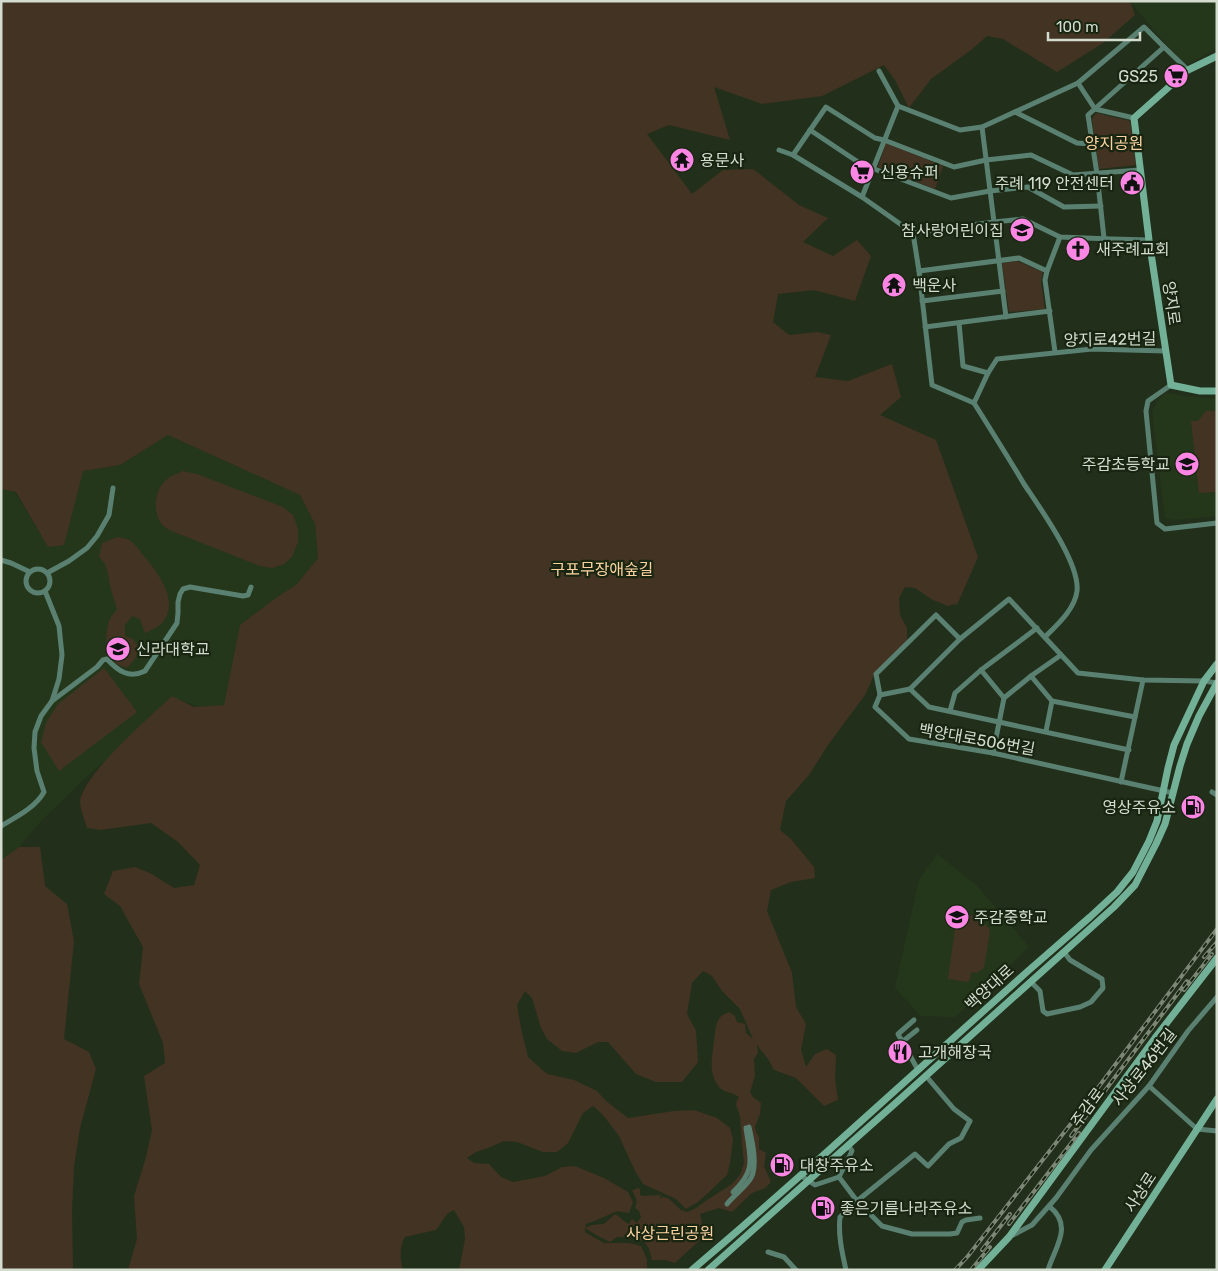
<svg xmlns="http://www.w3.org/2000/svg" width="1218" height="1271" font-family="Rubik,'Noto Sans KR',sans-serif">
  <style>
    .built { fill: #25371b }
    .green { fill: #423322; fill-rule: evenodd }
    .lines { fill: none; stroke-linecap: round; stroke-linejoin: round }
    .street { stroke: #5a8071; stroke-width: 5 }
    .secondary { stroke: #72b198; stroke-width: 7 }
    .rail-casing { stroke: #7c8776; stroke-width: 4 }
    .rail { stroke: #182611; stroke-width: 2; stroke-dasharray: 5.5; stroke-linecap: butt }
    .labels { text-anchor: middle; stroke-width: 4.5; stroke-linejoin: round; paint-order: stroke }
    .poi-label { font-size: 16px; fill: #d3dccf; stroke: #182611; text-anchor: start }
    .park-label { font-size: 16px; fill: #fcd2a1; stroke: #182611 }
    .street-label { font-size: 16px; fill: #d3dccf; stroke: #182611 }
  </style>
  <rect width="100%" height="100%" fill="#22301b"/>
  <g class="built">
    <polygon points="1130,1 1217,1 1217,48 1187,65 1171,50"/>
    <polygon points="1166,393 1183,396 1217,399 1217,516 1173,520 1165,518 1152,411 1159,399"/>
    <polygon points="168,435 300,495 315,524 318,558 297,584 273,600 240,625 224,705 199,707 172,697 105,761 84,779 40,822 19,847 1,860 1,489 15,492 48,547 83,471 120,465"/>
    <polygon points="937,854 977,886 1029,947 955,1017 921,1016 895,988 919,880"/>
  </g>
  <g class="green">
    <path d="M1,1H1130L1135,15L1103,43L1057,72L1003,39L987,36L971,50L931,79L909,108L895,80L884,65L822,96L762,104L714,87L730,140L669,125L647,134L692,194L723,170L753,169L799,205L828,218L803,242L833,256L857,240L871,256L855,301L814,290L778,294L773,322L789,335L817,332L831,335L815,377L848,381L892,364L901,397L880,415L936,440L978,557L957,605L955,604L948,606L931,599L915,588L905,587L899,598L900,615L907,628V642L875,673L865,695L828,745L809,775L786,801L780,830L791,839L814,867L815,878L791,882L771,890L767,911L792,973L796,1007L806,1024L801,1050L806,1067L815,1054L827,1049L836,1055L835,1079L838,1100L824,1106L796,1078L774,1070L768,1059L757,1045L758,1053L754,1059L755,1076L750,1092L753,1097L761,1103L760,1114L755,1127L756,1132L759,1137V1149L766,1153L764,1166L771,1182L765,1188L752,1193L732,1212L719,1208L700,1214L702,1223L699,1227L703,1235L702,1238L675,1263L665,1260H652L649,1249L644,1241L625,1237H617L610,1242L598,1236L585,1228V1232L604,1243H629L641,1246L647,1259V1269L459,1270L465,1239L464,1227L454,1210L448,1213L436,1230L405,1237C399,1246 400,1260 403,1270H128L137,1239L134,1196L146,1157L152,1130L144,1076L165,1063L163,1043L139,984L143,947L120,906L104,894L113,871L135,867L150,873L174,888L194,885L200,865L178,842L151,823L100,830L87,828C85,821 80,809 80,802C82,775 151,716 172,696L194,707L224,705L240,625L273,600L297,584L318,558L315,524L300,495L168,435L120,465L83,471L64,545L48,547L16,492L1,489ZM703,971L712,976L722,991L740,1009L753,1039L746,1033L745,1024L737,1022L735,1016L729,1012C725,1014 721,1015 719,1019C715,1025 715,1034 714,1041C712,1057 708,1073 719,1087C724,1093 733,1092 739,1097L737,1100L736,1105L740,1116L742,1145L744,1163L740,1175L732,1184L704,1202L696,1208L688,1212L681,1210L668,1198L663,1197L660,1199L661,1195L643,1196L640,1195V1189L637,1188L632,1191C636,1197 638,1201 635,1208L639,1211L641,1217L637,1223L632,1219L629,1224C622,1221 621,1217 615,1214L604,1224L592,1225L585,1228L586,1224L597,1220L617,1211L629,1213L633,1202L628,1192L604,1178L575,1166L562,1167L545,1176L513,1182L501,1177L489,1164L474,1163L467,1158L476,1152L488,1148L504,1141L517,1142L543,1152H557L568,1143L583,1113L593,1106L603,1115L619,1136L635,1171L643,1184L676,1199L686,1209L698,1202L708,1193L727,1175L730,1163L733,1139L730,1128L717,1118L694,1110L674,1111L628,1118L606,1101L597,1091L574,1080L547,1074L528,1057L521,1028L517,1005L525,991L532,998L541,1028L547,1039L562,1051L576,1053L598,1042H608L636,1074L656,1082H682L698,1062L696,1031L687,1014L692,983Z"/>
    <polygon points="1096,113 1130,121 1136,165 1099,169 1092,119"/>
    <polygon points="886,143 943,166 935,189 878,167 877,170"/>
    <polygon points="1017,261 1043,272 1041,282 1045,309 1009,312 1002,263"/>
    <polygon points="1206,411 1217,411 1217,492 1199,493 1191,421 1198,421"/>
    <path d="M183,471L197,474L283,507L293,515L298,529V542L292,557L284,564L272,568L260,566L169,530C166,528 162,525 160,522C153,509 155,491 165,481C170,476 177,474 183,471Z"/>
    <path d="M118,537C122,538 129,539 132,542C136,545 139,550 142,554C155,569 177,596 166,617C162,626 154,629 145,633L140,619L132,616L125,625V636L133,639L139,648L135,659L128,667C124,667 120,666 117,664C105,656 104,632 110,619C111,616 114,613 117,610C115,602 112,594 110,586C108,575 108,565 99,557L102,543Z"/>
    <polygon points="104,668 137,712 59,771 41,742 46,723 58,704"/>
    <polygon points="19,847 40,847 45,886 67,904 74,941 64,1039 89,1052 96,1069 80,1128 74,1167 72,1210 73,1270 1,1270 1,860"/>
    <polygon points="957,914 978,916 990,930 984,968 977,973 971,972 970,979 967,982 948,979"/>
  </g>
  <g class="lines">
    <g class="street">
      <polyline points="879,71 898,106 960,130 982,127 1078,83 1144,27 1164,47 1188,70"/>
      <polyline points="1078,83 1095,109 1134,118"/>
      <polyline points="1015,112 1077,143 1092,144"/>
      <polyline points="982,127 1006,317"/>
      <polyline points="810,130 861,164 951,198 990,191 1028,187 1064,207 1101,206"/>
      <polyline points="779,150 793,155 862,197 913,233 994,222 1023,219 1060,237 1111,239 1149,240"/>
      <polyline points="793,155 826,107 875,138 884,140 954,167 986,160 1031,155 1073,175 1140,170"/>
      <polyline points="862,197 898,106"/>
      <polyline points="913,233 919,271 932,385 974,403 988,373 997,359 1092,349 1165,351"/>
      <polyline points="1104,238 1097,174 1088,115 1164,47"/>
      <polyline points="919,271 1019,258 1047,271"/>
      <polyline points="922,301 1003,291"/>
      <polyline points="959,323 963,366 988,373"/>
      <polyline points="925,327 1050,311"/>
      <polyline points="1055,352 1045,280 1047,271 1060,237"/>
      <polyline points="1171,385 1148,401 1146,411 1157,523 1165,529 1217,523"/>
      <path d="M974,403C991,430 1008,457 1024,484C1040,508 1080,563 1077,591C1075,609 1057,625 1045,637"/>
      <polyline points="1,560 11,563 30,572"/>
      <circle cx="38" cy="581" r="12"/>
      <polyline points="47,573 69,561 87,548 97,536 109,515 113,488"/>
      <polyline points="960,639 936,615 876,674 880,695 875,707 909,739 993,753 1173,793"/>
      <polyline points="981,670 1004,698"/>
      <polyline points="1031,676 1052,701 1135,717"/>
      <polyline points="910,689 960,639 1009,599 1078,673 1143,680 1204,681 1217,683"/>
      <polyline points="910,689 929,707 1129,750"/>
      <polyline points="880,695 910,689"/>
      <polyline points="1004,698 1031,676 1061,655"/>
      <path d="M52,701L97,667L103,660L107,659C118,671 129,679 145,671L177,623L178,613V602L180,594L183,589L190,587L243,596L248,595L251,587"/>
      <polyline points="950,711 955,693 981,670 1037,628"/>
      <polyline points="1046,731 1052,701"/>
      <polyline points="993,753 1004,698"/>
      <polyline points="1121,782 1143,680"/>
      <polyline points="1212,792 1217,795"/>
      <path d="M1,826C16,817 35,808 44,792L37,771L34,748L35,732L41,716L52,701L59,679L62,655L59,626L45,591"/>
      <polyline points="1031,982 1040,991 1043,1011 1047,1014 1080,1007 1091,1002 1103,988 1102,979 1070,960 1064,952"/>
      <polyline points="914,1020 898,1034 918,1070"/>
      <polyline points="902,1042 917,1030"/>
      <polyline points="1149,1086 1197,1129 1217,1131"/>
      <polyline points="800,1175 815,1185 839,1177 852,1151 848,1145"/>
      <polyline points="839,1177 857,1201 882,1226 912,1234 950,1234 957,1233 962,1222 966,1220 980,1218"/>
      <path d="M733,1192C757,1170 750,1158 746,1128"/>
      <path d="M727,1204C734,1195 745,1188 751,1178C758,1165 752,1141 749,1127"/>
      <polyline points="1011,1236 1032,1225 1056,1198 1091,1150 1149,1086 1188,1031 1217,997"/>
      <polyline points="768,1252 784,1257 796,1270"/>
      <path d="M846,1270C842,1252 838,1235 840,1217L857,1201L915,1154L928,1166L949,1144L961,1138L970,1121L954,1109L926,1076"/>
      <path d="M1048,1270C1055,1247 1074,1226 1049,1206"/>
    </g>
    <g class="secondary">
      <polyline points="1217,56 1188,70 1134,118 1149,240 1171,385 1200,391 1217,391"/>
      <polyline points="692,1270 742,1227 818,1160 1028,971 1090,917 1117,892 1133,872 1149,841 1157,821 1168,768 1174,745 1204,681 1217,664"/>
      <path d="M708,1270C844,1150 979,1028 1114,907L1135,885L1156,844L1165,824L1180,766L1187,744L1199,716L1217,683"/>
      <polyline points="978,1270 1009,1237 1155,1038 1217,958"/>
      <polyline points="1105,1270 1217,1099"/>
    </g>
    <defs>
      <g id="rail">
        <polyline points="1204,957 1217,942"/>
        <polyline points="1184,990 1212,954"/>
        <polyline points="1071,1136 1187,981"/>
        <polyline points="1009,1224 1079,1133"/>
        <polyline points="982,1250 1010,1214"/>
        <polyline points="955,1270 968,1256 1073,1121 1217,929"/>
        <polyline points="971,1270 990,1247"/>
      </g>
    </defs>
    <use href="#rail" class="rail-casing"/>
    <use href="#rail" class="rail"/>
  </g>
  <defs>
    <symbol id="supermarket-disc" viewBox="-11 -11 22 22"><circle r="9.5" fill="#fb86e4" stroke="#182611"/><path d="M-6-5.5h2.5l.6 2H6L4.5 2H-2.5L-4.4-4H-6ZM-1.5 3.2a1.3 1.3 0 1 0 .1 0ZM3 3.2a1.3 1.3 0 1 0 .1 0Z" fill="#111"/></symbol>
    <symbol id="temple-disc" viewBox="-11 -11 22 22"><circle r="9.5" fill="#fb86e4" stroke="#182611"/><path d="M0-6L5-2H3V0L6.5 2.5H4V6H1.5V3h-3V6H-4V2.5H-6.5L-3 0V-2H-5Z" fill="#111"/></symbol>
    <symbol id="civic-disc" viewBox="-11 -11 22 22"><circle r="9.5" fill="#fb86e4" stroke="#182611"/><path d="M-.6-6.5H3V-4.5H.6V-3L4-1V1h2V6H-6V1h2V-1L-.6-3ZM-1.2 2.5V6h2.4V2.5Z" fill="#111"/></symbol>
    <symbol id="school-disc" viewBox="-11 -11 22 22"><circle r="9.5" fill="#fb86e4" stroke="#182611"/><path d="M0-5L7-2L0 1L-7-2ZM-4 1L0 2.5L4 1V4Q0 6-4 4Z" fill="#111"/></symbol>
    <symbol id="church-disc" viewBox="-11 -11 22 22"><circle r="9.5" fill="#fb86e4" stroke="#182611"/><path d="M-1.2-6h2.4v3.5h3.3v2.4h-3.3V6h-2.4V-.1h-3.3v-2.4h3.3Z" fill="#111"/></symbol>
    <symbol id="university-disc" viewBox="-11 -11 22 22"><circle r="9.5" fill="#fb86e4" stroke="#182611"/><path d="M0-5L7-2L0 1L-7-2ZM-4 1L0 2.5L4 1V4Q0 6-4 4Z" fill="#111"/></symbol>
    <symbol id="fuel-disc" viewBox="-11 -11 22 22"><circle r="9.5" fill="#fb86e4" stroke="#182611"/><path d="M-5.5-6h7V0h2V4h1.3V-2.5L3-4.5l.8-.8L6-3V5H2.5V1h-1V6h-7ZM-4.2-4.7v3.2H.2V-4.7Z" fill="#111"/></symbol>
    <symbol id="restaurant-disc" viewBox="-11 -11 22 22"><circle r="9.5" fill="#fb86e4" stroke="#182611"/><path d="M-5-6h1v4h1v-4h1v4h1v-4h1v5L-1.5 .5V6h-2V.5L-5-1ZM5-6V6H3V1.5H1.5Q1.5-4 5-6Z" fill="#111"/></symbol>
  </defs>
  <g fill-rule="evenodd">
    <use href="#supermarket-disc" x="1162" y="62" width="28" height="28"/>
    <use href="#temple-disc" x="668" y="146" width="28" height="28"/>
    <use href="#supermarket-disc" x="848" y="158" width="28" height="28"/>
    <use href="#civic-disc" x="1118" y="169" width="28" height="28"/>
    <use href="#school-disc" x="1008" y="216" width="28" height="28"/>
    <use href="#church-disc" x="1064" y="235" width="28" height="28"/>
    <use href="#temple-disc" x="880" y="271" width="28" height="28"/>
    <use href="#school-disc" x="1173" y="450" width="28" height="28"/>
    <use href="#university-disc" x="104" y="635" width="28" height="28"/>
    <use href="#fuel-disc" x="1179" y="793" width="28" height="28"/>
    <use href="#school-disc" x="943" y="903" width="28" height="28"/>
    <use href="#restaurant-disc" x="886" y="1038" width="28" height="28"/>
    <use href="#fuel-disc" x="768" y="1151" width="28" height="28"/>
    <use href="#fuel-disc" x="809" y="1194" width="28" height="28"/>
  </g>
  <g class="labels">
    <g class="poi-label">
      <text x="1158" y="82" text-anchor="end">GS25</text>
      <text x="700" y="166">용문사</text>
      <text x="880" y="178">신용슈퍼</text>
      <text x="1114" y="189" text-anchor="end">주례 119 안전센터</text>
      <text x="1004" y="236" text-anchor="end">참사랑어린이집</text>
      <text x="1096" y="255">새주례교회</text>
      <text x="912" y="291">백운사</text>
      <text x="1170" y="470" text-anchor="end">주감초등학교</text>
      <text x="136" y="655">신라대학교</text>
      <text x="1176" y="813" text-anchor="end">영상주유소</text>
      <text x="974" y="923">주감중학교</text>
      <text x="918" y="1058">고개해장국</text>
      <text x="800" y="1171">대창주유소</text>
      <text x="840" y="1214">좋은기름나라주유소</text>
    </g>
    <g class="park-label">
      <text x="1114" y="149">양지공원</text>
      <text x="602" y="575">구포무장애숲길</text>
      <text x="670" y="1239">사상근린공원</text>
    </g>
    <g class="street-label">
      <text transform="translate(1172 303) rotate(82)" y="6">양지로</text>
      <text transform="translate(1110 339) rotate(-1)" y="6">양지로42번길</text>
      <text transform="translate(977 739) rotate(10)" y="6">백양대로506번길</text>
      <text transform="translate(989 987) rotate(-42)" y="6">백양대로</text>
      <text transform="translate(1144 1067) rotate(-52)" y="6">사상로46번길</text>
      <text transform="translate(1087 1107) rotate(-54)" y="6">주감로</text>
      <text transform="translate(1140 1192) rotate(-57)" y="6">사상로</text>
    </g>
  </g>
  <rect width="1218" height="1271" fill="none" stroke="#d3dccf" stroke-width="5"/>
  <path d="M1048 32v8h92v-8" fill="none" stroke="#d3dccf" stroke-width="2.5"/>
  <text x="1056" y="32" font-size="15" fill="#d3dccf" stroke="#182611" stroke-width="4" paint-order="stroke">100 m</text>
</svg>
